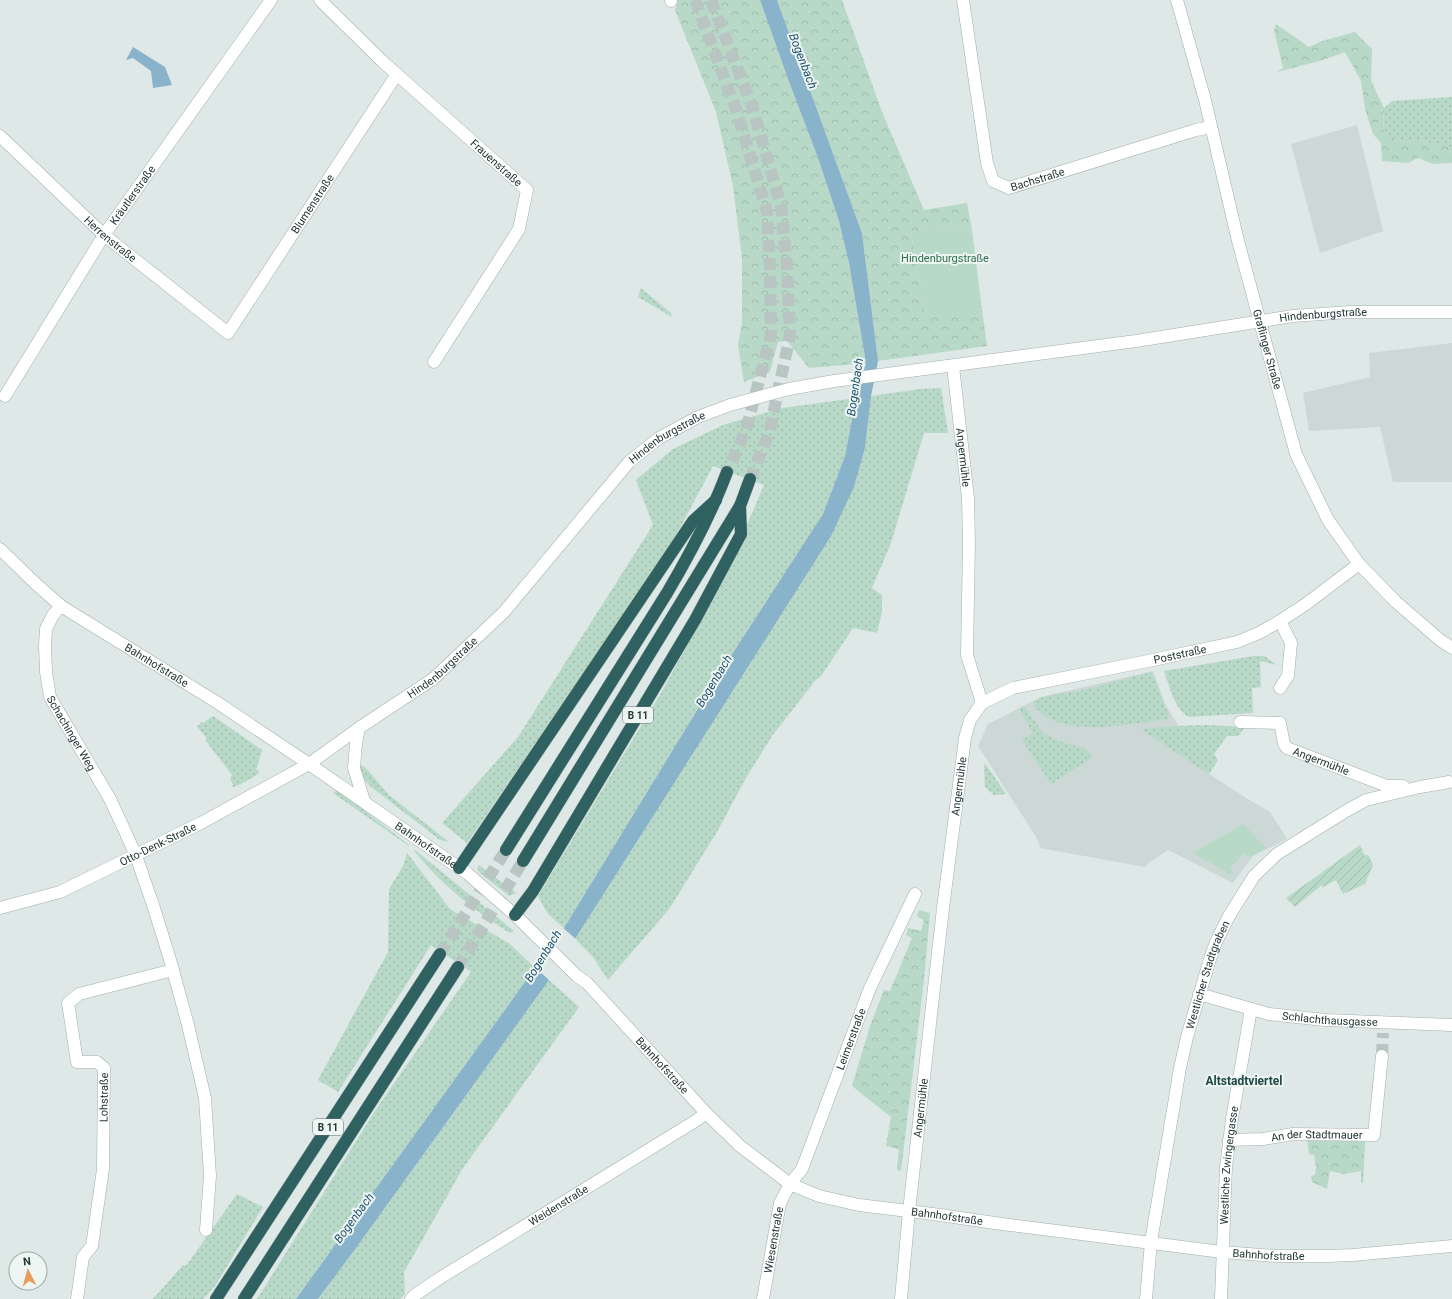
<svg xmlns="http://www.w3.org/2000/svg" width="1452" height="1299" font-family="Roboto,sans-serif">
  <style>
    .built { fill: #ccd8d5 }
    .grass { fill: url(#grass-dots) }
    .forest { fill: url(#forest-crowns) }
    .park { fill: #b8d9c7 }
    .garden { fill: url(#garden-furrows) }
    .water { fill: #89b3cb }
    .pier { fill: #dee8e6 }
    .lines { fill: none; stroke-linecap: round; stroke-linejoin: round }
    .minor-tunnel { stroke: #b8c5c3; stroke-width: 12; stroke-dasharray: 12 6; stroke-linecap: butt }
    .highway-tunnel { stroke: #b8c5c3; stroke-width: 12; stroke-dasharray: 12 6; stroke-linecap: butt }
    .minor-casing { stroke: #a2afad; stroke-width: 13 }
    .highway-casing { stroke: #bcc3c2; stroke-width: 13 }
    .minor { stroke: #fff; stroke-width: 12 }
    .highway { stroke: #2f6160; stroke-width: 12 }
    .labels { text-anchor: middle; stroke-width: 4; stroke-linejoin: round; paint-order: stroke }
    .shield { fill: #eef6f3; stroke: #5e706e; stroke-width: 1 }
    .shield-label { font-size: 10px; font-weight: bold; fill: #213735 }
    .street-label { font-size: 11px; fill: #213735; stroke: #eef6f3 }
    .park-label { font-size: 11px; fill: #2e6b51; stroke: #eef6f3 }
    .water-label { font-size: 12px; font-style: italic; fill: #20516e; stroke: #eef6f3 }
    .neighbourhood-label { font-size: 12px; font-weight: bold; fill: #1e4745; stroke: #eef6f3 }
  </style>
  <defs>
    <pattern id="grass-dots" width="8" height="8" patternUnits="userSpaceOnUse"><rect width="8" height="8" fill="#b8d9c7"/><path d="M2 2h.1M6 6h.1" fill="none" stroke="#9ebbac" stroke-width="1.8" stroke-linecap="round"/></pattern>
    <pattern id="forest-crowns" width="20" height="18" patternUnits="userSpaceOnUse"><rect width="20" height="18" fill="#b8d9c7"/><path d="M2 6a3 3 0 1 1 6 0M12 15a3 3 0 1 1 6 0" fill="none" stroke="#9ebbac"/></pattern>
    <pattern id="garden-furrows" width="10" height="10" patternUnits="userSpaceOnUse"><rect width="10" height="10" fill="#b8d9c7"/><path d="M-1 1l2-2M0 10L10 0M9 11l2-2" fill="none" stroke="#9ebbac"/></pattern>
  </defs>
  <rect width="100%" height="100%" fill="#dee8e6"/>
  <g class="built">
    <polygon points="1357,125 1383,231 1320,253 1291,144"/>
    <polygon points="1452,343 1452,482 1393,482 1380,427 1309,431 1303,393 1370,377 1369,353"/>
    <polygon points="1153,671 1166,706 1209,774 1243,796 1270,812 1287,839 1253,856 1233,883 1168,850 1147,864 1145,867 1040,848 1038,840 978,746 988,724 1041,697"/>
  </g>
  <g class="grass">
    <polygon points="1452,97 1452,148 1418,140 1400,142 1383,133 1384,108 1392,101"/>
    <polygon points="641,288 671,313 672,317 638,297"/>
    <polygon points="941,388 948,433 924,433 891,543 872,588 882,595 882,612 877,633 853,628 821,676 815,681 772,736 746,778 718,830 670,908 608,980 593,957 575,939 695,749 854,487 865,448 871,396 920,389"/>
    <polygon points="856,398 845,456 823,514 718,676 564,928 548,914 538,896 661,693 726,574 764,485 713,466 666,554 467,843 442,823 518,737 653,525 636,480 673,449 723,425 782,408"/>
    <path d="M1254,656H1264L1277,665L1260,661L1261,687L1252,688L1253,713L1189,717C1174,708 1170,688 1164,671Z"/>
    <path d="M1152,672L1165,707L1169,713L1167,719C1134,724 1081,734 1050,719C1045,717 1040,711 1035,708L1034,701C1049,693 1067,694 1083,690C1106,685 1129,677 1152,672Z"/>
    <polygon points="1024,706 1044,734 1065,743 1084,748 1093,757 1051,784 1022,740 1033,733 1019,708"/>
    <path d="M213,716L262,750L256,770L259,771V773C254,777 237,787 231,787L233,785L230,778L232,775L206,741V737L197,727L201,722L203,723Z"/>
    <polygon points="1207,725 1245,727 1238,736 1227,736 1214,754 1218,760 1209,774 1141,729 1176,726"/>
    <polygon points="985,763 1006,794 994,795 985,787 984,766"/>
    <polygon points="358,765 365,767 389,795 449,842 440,840 370,786 360,774"/>
    <polygon points="339,789 348,798 409,845 409,846 333,793"/>
    <path d="M415,850L514,931L510,933C473,910 442,885 414,851Z"/>
    <polygon points="407,853 450,909 510,944 535,968 296,1299 257,1299 375,1111 471,972 431,945 338,1092 318,1080 388,952 389,889 403,866"/>
    <polygon points="479,865 516,893 509,896 479,872 477,867"/>
    <polygon points="549,980 579,1007 463,1168 404,1272 405,1294 400,1299 318,1299 356,1248"/>
    <polygon points="237,1194 263,1207 215,1286 203,1299 153,1299 183,1265 186,1266"/>
  </g>
  <g class="forest">
    <polygon points="678,0 760,0 788,79 818,158 839,221 849,263 866,363 809,368 787,341 778,342 770,372 744,382 738,345 742,322 742,259 733,186 716,112 675,10"/>
    <polygon points="777,0 842,0 882,112 924,210 967,203 972,230 953,225 911,232 926,317 982,309 987,346 878,361 862,233"/>
    <polygon points="1276,24 1309,47 1322,41 1355,32 1372,49 1371,81 1384,108 1383,133 1400,142 1418,140 1452,148 1452,163 1433,164 1418,158 1408,163 1382,161 1381,143 1373,134 1365,109 1361,81 1345,52 1323,60 1277,72 1283,68 1274,30"/>
    <polygon points="919,910 930,913 924,980 901,1171 897,1170 899,1149 886,1146 891,1117 852,1086 870,1026 884,990 890,991 912,938 906,935 908,928 921,931 924,920 917,917"/>
    <polygon points="1307,1138 1350,1140 1365,1142 1363,1183 1361,1183 1361,1171 1343,1174 1330,1171 1327,1189 1312,1182 1311,1176 1315,1175 1316,1167 1314,1155 1309,1154"/>
  </g>
  <g class="park">
    <polygon points="953,225 972,230 982,309 926,318 911,232"/>
    <polygon points="1243,824 1266,848 1250,857 1243,854 1230,868 1233,872 1231,875 1193,853"/>
  </g>
  <polygon class="garden" points="1360,845 1365,856 1368,854 1373,865 1365,884 1343,894 1336,880 1323,887 1322,885 1295,907 1286,898"/>
  <g class="water">
    <polygon points="760,0 777,0 862,233 878,361 871,396 865,448 854,487 831,536 549,980 356,1248 318,1299 296,1299 564,928 718,676 823,514 845,456 856,398 866,363 849,263 839,221 818,158 788,79"/>
    <polygon points="133,47 165,67 172,85 153,88 151,71 133,58 126,60"/>
  </g>
  <polygon class="pier" points="562,927 577,940 550,981 534,966"/>
  <g class="lines">
    <polyline class="minor-tunnel" points="1382,1056 1383,1033"/>
    <g class="highway-tunnel">
      <polyline points="695,0 737,112 767,212 770,268 771,335 746,430 727,472"/>
      <polyline points="711,0 752,106 781,206 787,266 790,336 769,433 750,479"/>
      <polyline points="440,954 506,850"/>
      <polyline points="458,967 523,861"/>
    </g>
    <defs>
      <g id="minor">
        <path id="s1" d="M320,0L382,61L527,190L519,229L434,362"/>
        <path id="s2" d="M963,0L987,163L993,181L1009,188L1196,130L1211,127"/>
        <path id="s3" d="M1177,0L1205,100L1238,241L1296,454L1328,520L1359,564L1396,602L1440,640L1452,648"/>
        <polyline points="671,1 671,0"/>
        <path id="s4" d="M0,136L104,235L228,333L397,74"/>
        <path id="s5" d="M953,366L968,498L969,544L967,655L982,703"/>
        <path id="s6" d="M5,396L104,235L271,0"/>
        <path id="s7" d="M0,549L36,584L61,606L218,703L309,764L468,874L515,915L577,976L587,983L706,1113L740,1146L790,1184L819,1196L859,1205L933,1214L1002,1224L1222,1252L1276,1256H1327L1353,1255L1452,1246"/>
        <path id="s8" d="M61,606L53,615L46,629L45,645L46,672L50,697L110,799L124,829L136,856L154,908L171,963L188,1025L205,1098L210,1176L206,1230"/>
        <polyline points="1280,688 1288,676 1291,643 1280,621"/>
        <path id="s9" d="M1240,722L1280,723L1284,744L1287,748L1387,786H1403"/>
        <polyline points="359,728 356,744 354,768 364,801"/>
        <path id="s10" d="M0,908L60,892L201,823L309,764L359,728L433,679L504,612L629,462L659,438L698,417L730,405L789,389L834,381L1136,341L1293,316L1350,312H1452"/>
        <path id="s11" d="M1199,994L1269,1014L1325,1020L1452,1025"/>
        <path id="s12" d="M1229,1140L1263,1139L1293,1134L1374,1135L1382,1056"/>
        <path id="s13" d="M77,1299L83,1257L92,1246L103,1169L104,1068L97,1062H77L68,1003L79,994L173,970"/>
        <path id="s14" d="M411,1299L415,1295L440,1278L697,1120L706,1113"/>
        <path id="s15" d="M763,1299L780,1203L790,1184L802,1169L870,988L915,894"/>
        <path id="s16" d="M901,1299L909,1211L943,908L965,738L970,720L982,703L1013,688L1153,660L1237,642L1259,633L1280,621L1306,604L1359,564"/>
        <path id="s17" d="M1146,1299L1151,1242L1180,1068L1187,1037L1210,959L1216,942L1229,916L1254,876L1277,854L1346,811L1366,800L1420,787L1449,782"/>
        <path id="s18" d="M1221,1299L1226,1167L1232,1119L1251,1009"/>
      </g>
      <g id="highway">
        <path d="M506,850L667,593C690,554 711,515 727,472"/>
        <polyline points="523,861 740,506 750,479"/>
        <polyline points="459,868 693,521 716,500"/>
        <polyline points="515,915 533,891 695,620 741,534 740,506"/>
        <polyline points="216,1299 440,954"/>
        <polyline points="244,1299 458,967"/>
      </g>
    </defs>
    <use href="#minor" class="minor-casing"/>
    <use href="#highway" class="highway-casing"/>
    <use href="#minor" class="minor"/>
    <use href="#highway" class="highway"/>
  </g>
  <g class="labels">
    <g class="shield">
      <rect x="623" y="707" width="30" height="16" rx="3"/>
      <rect x="313" y="1119" width="30" height="16" rx="3"/>
    </g>
    <g class="shield-label">
      <text x="638" y="719">B 11</text>
      <text x="328" y="1131">B 11</text>
    </g>
    <g class="street-label">
      <text dy="4" stroke="none"><textPath href="#s1" startOffset="240">Frauenstraße</textPath></text>
      <text dy="4" stroke="none"><textPath href="#s2" startOffset="231">Bachstraße</textPath></text>
      <text dy="4" stroke="none"><textPath href="#s6" startOffset="238">Kräutlerstraße</textPath></text>
      <text dy="4" stroke="none"><textPath href="#s4" startOffset="456">Blumenstraße</textPath></text>
      <text dy="4" stroke="none"><textPath href="#s4" startOffset="151">Herrenstraße</textPath></text>
      <text dy="4" stroke="none"><textPath href="#s10" startOffset="1503">Hindenburgstraße</textPath></text>
      <text dy="4" stroke="none"><textPath href="#s3" startOffset="361">Graflinger Straße</textPath></text>
      <text dy="4" stroke="none"><textPath href="#s10" startOffset="831">Hindenburgstraße</textPath></text>
      <text dy="4" stroke="none"><textPath href="#s5" startOffset="92">Angermühle</textPath></text>
      <text dy="4" stroke="none"><textPath href="#s16" startOffset="809">Poststraße</textPath></text>
      <text dy="4" stroke="none"><textPath href="#s7" startOffset="196">Bahnhofstraße</textPath></text>
      <text dy="4" stroke="none"><textPath href="#s10" startOffset="507">Hindenburgstraße</textPath></text>
      <text dy="4" stroke="none"><textPath href="#s8" startOffset="138">Schachinger Weg</textPath></text>
      <text dy="4" stroke="none"><textPath href="#s9" startOffset="103">Angermühle</textPath></text>
      <text dy="4" stroke="none"><textPath href="#s16" startOffset="516">Angermühle</textPath></text>
      <text dy="4" stroke="none"><textPath href="#s10" startOffset="171">Otto-Denk-Straße</textPath></text>
      <text dy="4" stroke="none"><textPath href="#s7" startOffset="520">Bahnhofstraße</textPath></text>
      <text dy="4" stroke="none"><textPath href="#s17" startOffset="331">Westlicher Stadtgraben</textPath></text>
      <text dy="4" stroke="none"><textPath href="#s11" startOffset="134">Schlachthausgasse</textPath></text>
      <text dy="4" stroke="none"><textPath href="#s15" startOffset="277">Leimerstraße</textPath></text>
      <text dy="4" stroke="none"><textPath href="#s7" startOffset="844">Bahnhofstraße</textPath></text>
      <text dy="4" stroke="none"><textPath href="#s13" startOffset="206">Lohstraße</textPath></text>
      <text dy="4" stroke="none"><textPath href="#s16" startOffset="192">Angermühle</textPath></text>
      <text dy="4" stroke="none"><textPath href="#s12" startOffset="88">An der Stadtmauer</textPath></text>
      <text dy="4" stroke="none"><textPath href="#s18" startOffset="134">Westliche Zwingergasse</textPath></text>
      <text dy="4" stroke="none"><textPath href="#s14" startOffset="175">Weidenstraße</textPath></text>
      <text dy="4" stroke="none"><textPath href="#s7" startOffset="1180">Bahnhofstraße</textPath></text>
      <text dy="4" stroke="none"><textPath href="#s15" startOffset="60">Wiesenstraße</textPath></text>
      <text dy="4" stroke="none"><textPath href="#s7" startOffset="1504">Bahnhofstraße</textPath></text>
    </g>
    <g class="park-label">
      <text x="945" y="262">Hindenburgstraße</text>
    </g>
    <g class="water-label">
      <text transform="translate(803 61) rotate(69)" y="4">Bogenbach</text>
      <text transform="translate(855 387) rotate(-82)" y="4">Bogenbach</text>
      <text transform="translate(714 681) rotate(-59)" y="4">Bogenbach</text>
      <text transform="translate(543 956) rotate(-58)" y="4">Bogenbach</text>
      <text transform="translate(354 1218) rotate(-54)" y="4">Bogenbach</text>
    </g>
    <g class="neighbourhood-label">
      <text x="1244" y="1085">Altstadtviertel</text>
    </g>
  </g>
  <g transform="translate(28 1271) rotate(354)"><circle r="19" fill="#eef6f3" stroke="#9caaa7"/>
  <path d="M0-3L7 15L0 10L-7 15Z" fill="#e89b5c"/>
  <text y="-6" font-size="11" font-weight="bold" text-anchor="middle" fill="#213735">N</text>
  </g>
</svg>
